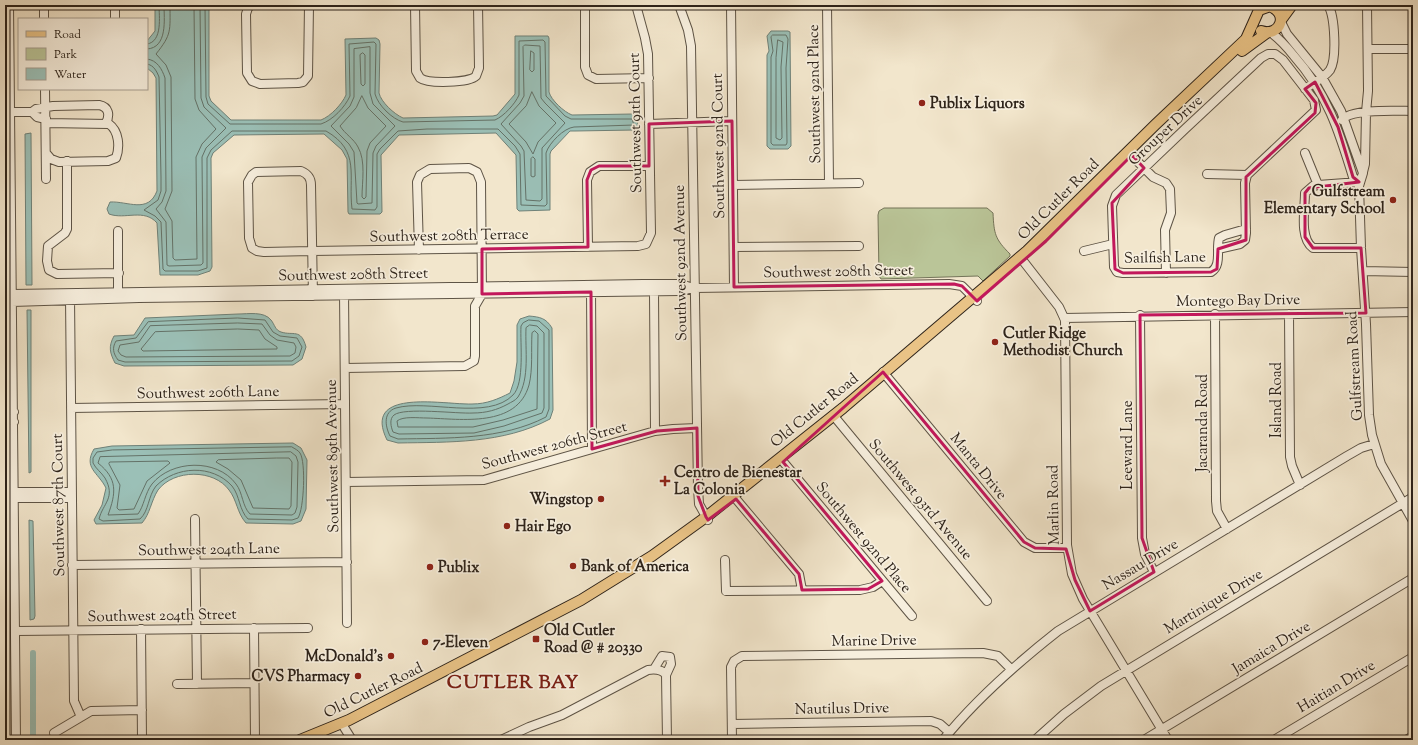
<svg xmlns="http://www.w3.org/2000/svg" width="1418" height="745" font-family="'Sorts Mill Goudy',serif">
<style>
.green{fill:#bac598;stroke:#747459}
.water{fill:#9bc0b7;stroke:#6f8178}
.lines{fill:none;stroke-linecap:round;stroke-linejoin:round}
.shore{stroke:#647268;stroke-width:1}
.canal{stroke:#9bc0b7;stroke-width:6}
.minor-casing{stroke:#5e5446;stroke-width:10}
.major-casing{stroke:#2d231a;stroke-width:12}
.minor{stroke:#f7efde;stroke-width:8}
.major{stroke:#e9c386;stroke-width:10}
.marked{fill:none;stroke:#c2185b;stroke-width:3;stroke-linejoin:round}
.poi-dot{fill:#8f2418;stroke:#f7efde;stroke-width:1.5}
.labels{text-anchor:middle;stroke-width:3.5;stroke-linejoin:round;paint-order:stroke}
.street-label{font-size:15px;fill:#2d231a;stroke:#f7efde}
.poi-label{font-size:15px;font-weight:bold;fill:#2d231a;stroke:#f7efde;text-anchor:start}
.district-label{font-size:19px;font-weight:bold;letter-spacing:1px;fill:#7a1f14;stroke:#f7efde}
</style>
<rect width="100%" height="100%" fill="#f2e6cc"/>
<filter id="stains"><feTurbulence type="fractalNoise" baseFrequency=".005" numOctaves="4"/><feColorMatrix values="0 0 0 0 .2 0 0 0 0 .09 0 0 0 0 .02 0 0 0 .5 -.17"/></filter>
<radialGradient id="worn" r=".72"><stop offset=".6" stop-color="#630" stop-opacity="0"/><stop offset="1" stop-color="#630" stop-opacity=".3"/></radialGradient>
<path class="green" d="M884,208h103l6,5c1,21 2,26 17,41v2l-27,25 -5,-5 -97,3 -2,-3 -1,-61 1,-4z"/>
<path class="water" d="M155,5h54v91l2,5 20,19h90c10,-4 21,-16 25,-25l-1,-56 31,-1 3,2 1,4 -1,49c2,9 15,21 24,25l90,-2 4,-1 18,-21v-58h33l1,2v54c2,8 15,20 23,23l61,-1 4,2 1,12 -3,2 -60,1h-5l-19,20 -1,3v56l-31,1 -2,-2 -1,-54 -20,-22 -97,2 -18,20 1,57 -2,2h-31l-1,-2 -1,-53 -5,-9 -18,-16 -90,1 -21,18 -2,5 1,109 -2,4 -12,4h-38l-3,-52c-13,-15 -32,-3 -48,-9l-2,-5 3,-7c18,-1 38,12 47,-11l-1,-113 -3,-5 -6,-5v-27l8,-10z
M771,31h17l2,1 1,114 -3,3h-18l-3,-3v-91l2,-4 -2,-15z
M31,133l1,152h-6l-1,-151z
M27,310h4v162l-2,1z
M238,314c10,0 26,-3 33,6 4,5 4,10 10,12 12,4 20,-4 25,15l-4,12 -9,6 -169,1 -9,-3c-5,-10 -7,-16 -1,-27l20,-1 11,-17z
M529,316c11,1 17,2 23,12l1,82 -3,9c-47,25 -101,23 -152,24l-11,-3c-26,-53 58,-35 85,-36 15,0 26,-5 38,-11l4,-12 3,-19v-37l3,-6z
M293,443l8,5 6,12 -1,49 -5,12 -8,3 -47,-1c-9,-10 -9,-23 -17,-33 -15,-21 -55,-21 -71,0 -7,11 -8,24 -16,33l-46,1 -2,-4 8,-15 4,-17c-8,-16 -23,-20 -12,-39l18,-3z
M29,520l4,1 2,95 -1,3 -4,1z"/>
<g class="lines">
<path class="shore" d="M170,5c0,26 2,29 -14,49l10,11 5,12 1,114 -7,18 7,12 1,37 2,2 22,-1 -1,-102 6,-13 14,-15 -17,-19 -4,-11 -1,-94
M773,35h13l2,4 -2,29 1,75 -1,2h-13l-2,-2v-86l2,-6 -2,-14z
M778,40l5,2 -2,25 1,71 -2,2 -4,-2v-80z
M147,44c16,-2 12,-28 12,-39
M525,45l15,1 1,52 4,5 20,20 -23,25v51l-2,2 -14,-1 -2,-49 -3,-5 -20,-22 19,-21 4,-7 -1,-49z
M370,47v46l3,11 22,22 -19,20 -3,7 -1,50 -14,1 -1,-1 -3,-51 -5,-8 -18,-18 19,-20 4,-9v-48z
M147,49c21,-1 17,-30 17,-44
M531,51l3,2v17l-2,2 -2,-2z
M363,53l2,2v29l-2,2 -2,-2 -1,-29z
M147,59c10,1 15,10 18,19l1,113 -4,11 -6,7 10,13 1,43 2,1 32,-1 2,-2 -1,-106 4,-9 20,-20 -22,-21 -3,-9 -1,-93
M147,64c7,1 10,8 12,13l2,100v14l-3,9 -14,10 11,6 6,6 2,47 2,2h33l9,-3v-110l4,-8 21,-19h94c35,20 22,45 26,78l23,1 2,-3v-53l3,-5 18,-18 29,-2h71l17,17 5,8 1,51 24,1 2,-2 -1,-51c3,-10 18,-25 28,-26l60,-2 -2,-6h-61l-6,-3 -19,-20 -1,-54 -2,-2 -24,1v54c-4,9 -15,21 -24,25l-92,2c-11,-3 -25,-17 -28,-28l1,-50 -2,-2 -25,2 1,52c-5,11 -17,24 -29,28h-91l-22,-20 -2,-7 -1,-92
M532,92l7,14 17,17 -18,19 -5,12 -7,-12 -17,-18 17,-18z
M362,96l6,12 18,18 -16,17 -3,8 -1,46 -2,2 -2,-2c0,-15 4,-36 -4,-50 -4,-8 -13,-13 -18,-21l16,-18z
M533,157l2,2v17l-2,1 -2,-1v-17z
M238,318l27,2 8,12 7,4 17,2 5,9 -3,9 -7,5 -167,1 -7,-2c-5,-7 -6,-12 -2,-19l20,-3 12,-16z
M529,320l10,1 10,9v79l-3,8c-44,23 -99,21 -148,22l-8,-3c-5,-10 -7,-24 6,-28 31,-9 92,13 117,-13 12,-12 7,-52 8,-69l2,-3z
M238,323l24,1 8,11 7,5 17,3 2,4 -1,6 -5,3 -164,1 -5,-2 -3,-4 2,-6 19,-3 11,-16z
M530,325l7,1 7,7v75l-2,5 -38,13 -30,7 -75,1 -6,-2c-2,-5 -4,-13 1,-17 10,-8 64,-1 79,-2 13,0 24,-3 35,-9 3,-2 7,-3 10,-7 12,-19 7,-47 8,-69z
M238,329l21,1 6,9 12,8v2l-134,2 -2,-2 14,-17z
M535,331l3,3 -1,75 -34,11 -30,7h-75l-1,-6c6,-5 21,-3 30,-3 34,1 90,10 102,-33 4,-16 2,-35 3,-52z
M292,447c3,2 6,3 8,6 6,9 4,56 -2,65l-6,2 -44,-1c-9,-9 -8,-23 -16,-33 -20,-22 -56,-20 -76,0 -8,10 -7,25 -16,33l-37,2 -4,-2c4,-16 17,-21 6,-41 -4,-6 -9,-9 -12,-15v-5l4,-6 15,-2z
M291,452l5,4 2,6 -1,45 -2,6 -3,2 -42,-1c-8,-8 -7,-21 -14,-30 -19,-26 -65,-24 -84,0 -7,9 -8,22 -14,30l-30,1c8,-22 10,-36 -10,-52l2,-6z
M277,458h12l3,4 -1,44 -2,3 -36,-1 -12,-28 -13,-11 -12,-7 2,-2z
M110,462l58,-1 2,2 -23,18 -13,28 -15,1 -2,-2 3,-23 -11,-21z"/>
<path class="canal" d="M33,653v87"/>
<defs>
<path id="minor" d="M9,5l7,735
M44,5v14
M115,5v14
M251,5l-3,3 -2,6 1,59 5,8 8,3 38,-1 5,-1 5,-6 1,-71
M415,5l1,66 4,7c8,6 49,5 56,-2l3,-8 -1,-63
M585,5v62l3,8 8,4 53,-1
M679,5l9,25 3,16 7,442 1,16 9,16
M731,5l3,282
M827,5l2,178
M1281,22l6,12 35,43 19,34 22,62 -4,13 2,62 5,76 3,91 3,20 9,29 32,57
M1270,32c10,7 17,15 24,24 33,37 45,75 59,121l6,5
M1368,49h45
M45,89l1,90
M1305,89c8,-6 19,-11 25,-19 7,-11 5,-54 -2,-65
M10,112h22l4,-3 17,-3 46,-1c10,2 11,10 7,18
M32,112l5,5 9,2
M1342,120c9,-12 56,-9 71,-9
M46,123l63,1c10,7 11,23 7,34l-8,3 -49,1 -8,-3 -5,-6
M649,124l83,-3
M1128,152l25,25 13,6 4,6 1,24 -6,17 1,43
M1305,153l13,32 -5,1 -8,7c0,16 -6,45 8,55h48
M67,161v68l-2,4 -17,13 -1,15 2,9 8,4 62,-1
M1363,172l2,-8 1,-52 2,-21 -1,-86
M1207,174l40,1
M733,185l126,-2
M1318,185l41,-3
M118,231v61
M588,247l-1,-67 3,-8 9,-6h50
M734,247l125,-1
M1218,249l22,-5 5,-4 1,-7 -1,-50 2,-8 69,-65 -2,-10 -31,-40 -8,-6h-7l-7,4 -76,71 -69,66 -4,11 2,61 3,5 6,1 88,-1c11,-6 5,-23 8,-34l6,-3 21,-6
M1084,251l29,-7
M1020,257l39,50 6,13 2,225 5,29 11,25 85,141
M1363,271l50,1
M591,288l1,161
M344,292l3,331
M654,292l1,139
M12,294l631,-10h38l12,4
M313,296l-2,-111c0,-7 -3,-11 -10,-14l-45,1 -4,3 -4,7 1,56 3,10 5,3 7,1 48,-1 326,-5 8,-2 5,-11 -3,-179 -3,-16 -9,-33
M70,297l4,404 7,16
M12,302l127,-4 540,-7 15,-3 255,-4 13,2 15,15
M1215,314l1,187 1,10 10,18
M1289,314l1,143 2,9 8,19
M1140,315l2,223 3,16 9,18
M1064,318l349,-6
M345,368l120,-2 9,-5 1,-5v-50l7,-12 -1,-112 -4,-10 -8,-4 -39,1 -10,6 -3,7 2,68
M883,372l141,170 11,6h32
M71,408l274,-4
M5,409l9,3
M833,415l154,186
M5,419l9,3
M780,458l132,158
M346,482l138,-2 171,-49 18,-2 24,-1
M15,492h57
M15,498h57
M736,499l63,75 3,16
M195,519l2,165
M725,560l1,31 134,-1 13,-3 9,-6
M72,565l275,-3
M254,628l1,112
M141,629l1,111
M16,631l292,-3
M654,669l8,-13 8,1 1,7 -5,11
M177,684l77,-1
M342,724l10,16
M732,724l199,-3 9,3 9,8
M54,733l37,-22 51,-1
M322,738v2
M501,740l28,-13 33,-12 86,-45c7,-1 14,-1 18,5l1,65
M732,740l-1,-73 3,-6 8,-5 241,-3 15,3 13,13
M943,740c34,-42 73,-76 115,-109l289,-175 14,-8 13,-4
M1035,740l29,-26 37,-28 312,-189
M1144,740l269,-162
M1274,740l139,-83
M1406,740l7,-4"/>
<path id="major" d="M1281,20l11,-15
M1261,31c20,7 29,-20 7,-25
M1242,51l26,-19
M300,740l49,-20 232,-120 71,-44 54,-39 137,-109 184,-157 129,-127 90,-85 13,-29 14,-5"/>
</defs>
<use href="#minor" class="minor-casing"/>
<use href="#major" class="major-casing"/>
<use href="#minor" class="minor"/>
<use href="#major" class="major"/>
</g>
<path class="marked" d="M1315,82l23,45 15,50 6,5 -50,6 -4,5v44l8,11h48l5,65 -226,2 2,223 12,34 -64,39 -15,-31 -9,-31 -31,-1 -11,-6 -141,-170 -100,90 99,119 -14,8 -66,1 -3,-16 -63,-75 -28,21 -2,-3 -8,-21 -1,-68 -40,3 -65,18 -1,-157 -109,2v-45l106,-2 -1,-67 4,-10 8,-4h50v-42l83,-3 2,166 220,-3 8,2 15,15 69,-60 86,-86 12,13 -32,35 3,66 8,4 88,-1 6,-3 1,-20 28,-9v-63l69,-64 1,-10 -11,-14z"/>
<g class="poi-dot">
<circle cx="922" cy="103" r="4"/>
<circle cx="1393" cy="200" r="4"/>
<circle cx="995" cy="342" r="4"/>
<path d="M663 475h4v4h4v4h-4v4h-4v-4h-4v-4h4z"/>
<circle cx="601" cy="499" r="4"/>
<circle cx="507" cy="526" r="4"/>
<circle cx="573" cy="566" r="4"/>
<circle cx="430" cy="567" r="4"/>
<rect x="532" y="635" width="8" height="8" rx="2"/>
<circle cx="425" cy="642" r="4"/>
<circle cx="391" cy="656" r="4"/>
<circle cx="358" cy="676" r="4"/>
</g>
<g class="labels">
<g class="street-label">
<text transform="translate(814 94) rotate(-91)" y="5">Southwest 92nd Place</text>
<text transform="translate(635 123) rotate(-91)" y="5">Southwest 91th Court</text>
<text transform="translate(1165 130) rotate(-43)" y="5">Grouper Drive</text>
<text transform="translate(718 146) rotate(-91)" y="5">Southwest 92nd Court</text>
<text transform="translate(1058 199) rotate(-45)" y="5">Old Cutler Road</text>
<text transform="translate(449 235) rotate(-1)" y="5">Southwest 208th Terrace</text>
<text transform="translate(1165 257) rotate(-1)" y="5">Sailfish Lane</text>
<text transform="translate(680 263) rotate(-91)" y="5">Southwest 92nd Avenue</text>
<text transform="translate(838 271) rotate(-1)" y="5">Southwest 208th Street</text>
<text transform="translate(353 274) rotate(-1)" y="5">Southwest 208th Street</text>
<text transform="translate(1238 300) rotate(-1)" y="5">Montego Bay Drive</text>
<text transform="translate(1354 366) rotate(-93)" y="5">Gulfstream Road</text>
<text transform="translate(208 392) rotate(-1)" y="5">Southwest 206th Lane</text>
<text transform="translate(1276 400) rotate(-90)" y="5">Island Road</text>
<text transform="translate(814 410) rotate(-39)" y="5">Old Cutler Road</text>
<text transform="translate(1202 423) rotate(-90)" y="5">Jacaranda Road</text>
<text transform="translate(554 445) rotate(-15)" y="5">Southwest 206th Street</text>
<text transform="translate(1127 445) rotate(-90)" y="5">Leeward Lane</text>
<text transform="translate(332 456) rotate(-91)" y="5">Southwest 89th Avenue</text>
<text transform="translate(979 466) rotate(51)" y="5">Manta Drive</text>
<text transform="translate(921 499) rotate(50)" y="5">Southwest 93rd Avenue</text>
<text transform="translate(58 505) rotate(-91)" y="5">Southwest 87th Court</text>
<text transform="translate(1053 505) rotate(-91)" y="5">Marlin Road</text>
<text transform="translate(864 537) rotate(50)" y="5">Southwest 92nd Place</text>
<text transform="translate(209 549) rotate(-1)" y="5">Southwest 204th Lane</text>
<text transform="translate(1140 564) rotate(-31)" y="5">Nassau Drive</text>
<text transform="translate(1213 601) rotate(-31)" y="5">Martinique Drive</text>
<text transform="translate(162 615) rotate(-1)" y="5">Southwest 204th Street</text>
<text transform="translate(874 640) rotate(-1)" y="5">Marine Drive</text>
<text transform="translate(1271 647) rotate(-31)" y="5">Jamaica Drive</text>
<text transform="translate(1336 686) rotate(-31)" y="5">Haitian Drive</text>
<text transform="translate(373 690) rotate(-26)" y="5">Old Cutler Road</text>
<text transform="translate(842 708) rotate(-1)" y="5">Nautilus Drive</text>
</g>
<g class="poi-label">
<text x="930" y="108">Publix Liquors</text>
<text x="1385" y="196" text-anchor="end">Gulfstream<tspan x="1385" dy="17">Elementary School</tspan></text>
<text x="1003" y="338">Cutler Ridge<tspan x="1003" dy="17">Methodist Church</tspan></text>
<text x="674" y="477">Centro de Bienestar<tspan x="674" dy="17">La Colonia</tspan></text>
<text x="593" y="504" text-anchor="end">Wingstop</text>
<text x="515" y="531">Hair Ego</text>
<text x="581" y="571">Bank of America</text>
<text x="438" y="572">Publix</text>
<text x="544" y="635">Old Cutler<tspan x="544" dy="17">Road @ # 20330</tspan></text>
<text x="433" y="647">7-Eleven</text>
<text x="383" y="661" text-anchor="end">McDonald's</text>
<text x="350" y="681" text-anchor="end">CVS Pharmacy</text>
</g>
<g class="district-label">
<text x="513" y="688">CUTLER BAY</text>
</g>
</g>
<rect width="1418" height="745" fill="none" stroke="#f2e6cc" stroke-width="20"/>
<rect x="6" y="6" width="1406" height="733" fill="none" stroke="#2d231a" stroke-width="2"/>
<rect x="10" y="10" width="1398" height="725" fill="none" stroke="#2d231a"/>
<rect x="18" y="18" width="130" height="72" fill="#f7efde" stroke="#a69d90"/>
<rect x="26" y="31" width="20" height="6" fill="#e9c386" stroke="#a69d90"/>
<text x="54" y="38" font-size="12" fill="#2d231a">Road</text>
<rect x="26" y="48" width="20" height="12" fill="#bac598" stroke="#a69d90"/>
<text x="54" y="58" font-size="12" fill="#2d231a">Park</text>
<rect x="26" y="68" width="20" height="12" fill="#9bc0b7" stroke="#a69d90"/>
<text x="54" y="78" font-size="12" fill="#2d231a">Water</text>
<rect width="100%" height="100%" filter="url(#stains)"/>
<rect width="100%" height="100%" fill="url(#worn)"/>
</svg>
